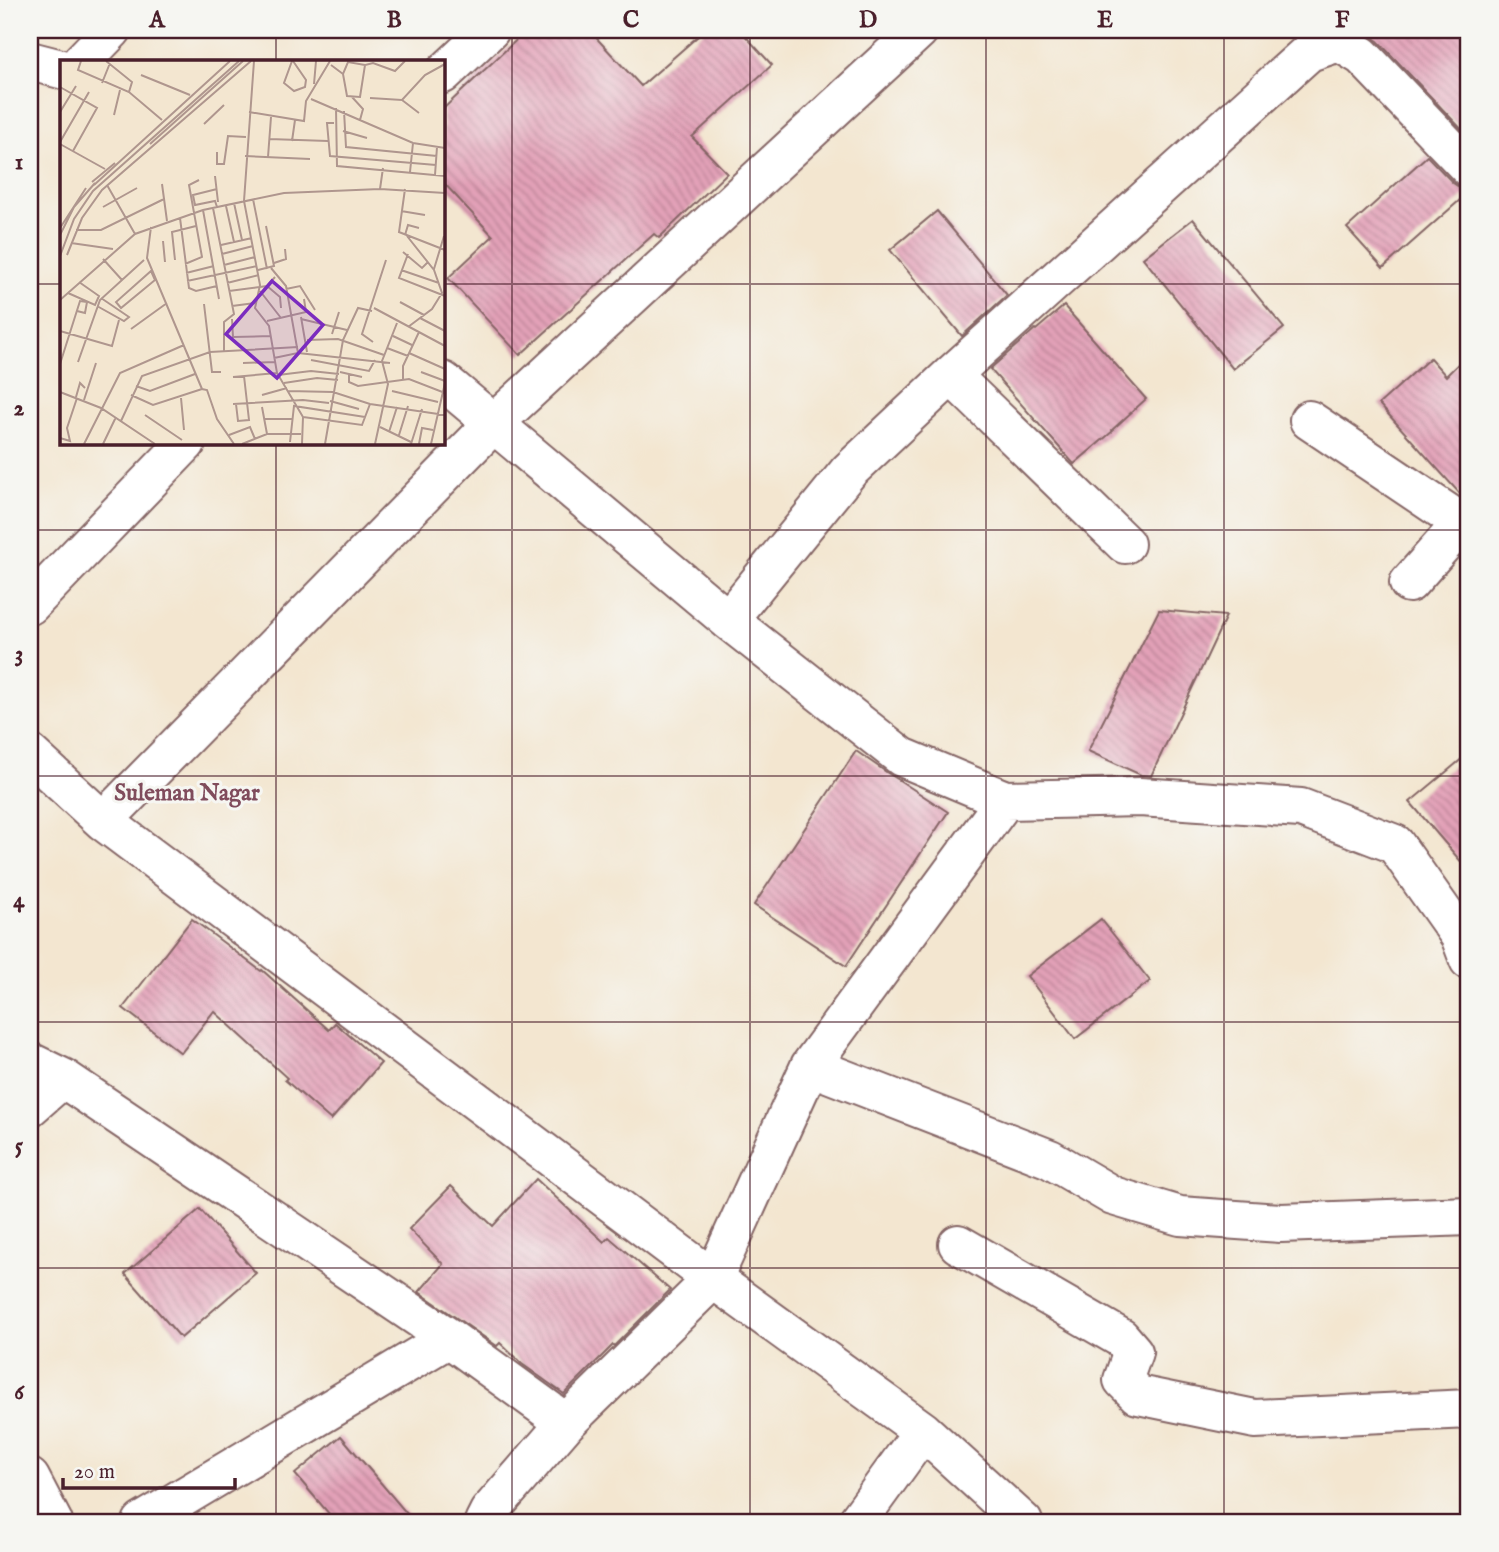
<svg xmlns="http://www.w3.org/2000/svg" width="1499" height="1552" font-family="'IM FELL English',serif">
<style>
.building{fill:url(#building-back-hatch)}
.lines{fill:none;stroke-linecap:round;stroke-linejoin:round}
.street-casing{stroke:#856565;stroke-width:42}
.street{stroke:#fff;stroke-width:38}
.grid{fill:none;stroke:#4a1f2b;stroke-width:2;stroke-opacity:0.55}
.labels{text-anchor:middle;stroke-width:6;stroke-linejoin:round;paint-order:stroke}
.neighbourhood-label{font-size:23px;font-weight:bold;fill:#804c5c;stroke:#f6f6f2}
.inset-road{fill:none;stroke:#af968e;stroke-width:2}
.view{fill:#7b2cbf;fill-opacity:0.15;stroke:#7b2cbf;stroke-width:3.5}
.inset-edge{fill:none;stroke:#4a1f2b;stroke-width:3.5}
.neatline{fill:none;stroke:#4a1f2b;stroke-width:2.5}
.grid-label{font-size:23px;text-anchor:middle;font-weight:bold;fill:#4a1f2b}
</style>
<defs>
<pattern id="building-back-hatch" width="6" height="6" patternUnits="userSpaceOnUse" patternTransform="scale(1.75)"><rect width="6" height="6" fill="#e3a1b8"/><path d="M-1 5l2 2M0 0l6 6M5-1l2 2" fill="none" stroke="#ba8396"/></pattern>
</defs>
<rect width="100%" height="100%" fill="#f6f6f2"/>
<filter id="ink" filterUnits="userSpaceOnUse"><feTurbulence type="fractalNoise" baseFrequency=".0143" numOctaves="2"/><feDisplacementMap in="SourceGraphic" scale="14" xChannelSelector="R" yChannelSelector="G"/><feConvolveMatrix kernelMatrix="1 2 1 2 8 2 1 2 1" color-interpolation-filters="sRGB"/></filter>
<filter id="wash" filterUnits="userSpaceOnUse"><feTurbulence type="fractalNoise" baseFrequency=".00686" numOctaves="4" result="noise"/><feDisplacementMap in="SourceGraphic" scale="28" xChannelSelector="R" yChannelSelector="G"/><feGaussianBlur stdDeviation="1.57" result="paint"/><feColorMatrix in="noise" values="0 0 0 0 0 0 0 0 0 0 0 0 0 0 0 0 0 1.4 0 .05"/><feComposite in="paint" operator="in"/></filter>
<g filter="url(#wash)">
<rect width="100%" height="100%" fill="#f3e6d0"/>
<g id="blocks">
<path class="building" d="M527,30h62l52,56 64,-56h35l32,35 -80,72 35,36 -68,65 -5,-4 -134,121 -72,-77 45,-42 -50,-54v-73z
M1361,30h108v107l-91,-96z
M1427,156l26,27 9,6h7v3l-86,76 -36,-40z
M937,211l70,84 -45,41 -72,-86z
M1193,219l91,109 -51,41 -90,-111z
M1064,306l82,93 -34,31 1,1 -39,33 -84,-95 45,-40 1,1z
M1469,353v141l-8,1 -82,-91 51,-46 16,18z
M1159,610l67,6 -75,160 -10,-1 -53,-24z
M856,751l33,23 10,6 49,32 -102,154 -92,-61z
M1469,753v118l-59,-69z
M192,919l69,52 1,-1 67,60 6,-7 46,40 -50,57 -46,-40 2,-2 -73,-67 -33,42 -58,-45z
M1101,919l49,62 -75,58 -48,-63z
M536,1179l68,63 5,-5 61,53 -56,56 -1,-1 -49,49 -42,-30 -22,-21 -3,3 -78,-54 24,-28 -34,-35 42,-43 42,40z
M200,1209l56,64 -75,65 -56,-64z
M341,1436l73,86h-78l-41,-48z"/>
</g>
</g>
<g filter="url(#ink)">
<use href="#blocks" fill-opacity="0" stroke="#856565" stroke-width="2"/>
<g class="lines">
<defs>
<path id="street" d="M30,61l31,8
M82,61l30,-31
M443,74l47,-44
M951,375l174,169
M443,381l285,239 174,137 103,43 135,-3 161,11 94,36 65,92 9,24
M1309,420l153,103
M1409,583l60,-68
M30,605l156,-162
M728,620l121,-149 102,-96 358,-323 30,-10 23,14 107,112
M30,754l73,67 610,458 210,152 100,91
M103,821l390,-397 426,-394
M30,1062l33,16 386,260 117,85
M810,1066l240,93 63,37 67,20 101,7 188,-7
M30,1107l33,-29
M958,1244l163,94 12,14 -10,28 15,15 117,24 214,-10
M30,1478l23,44
M142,1522l307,-184
M484,1522l5,-10 77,-89 147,-144 97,-213 195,-266
M857,1522l66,-91"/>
</defs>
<use href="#street" class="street-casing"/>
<use href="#street" class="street"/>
</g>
</g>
<path class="grid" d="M276,30v31M512,30v1492M750,30v1492M986,30v1492M1224,30v1492M30,284h31M443,284h1026M276,443v1079M30,530h1439M30,776h1439M30,1022h1439M30,1268h1439"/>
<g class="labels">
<g class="neighbourhood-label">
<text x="187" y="800">Suleman Nagar</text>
</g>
</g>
<g transform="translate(60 60)">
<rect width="385" height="385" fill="#f3e6d0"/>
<path class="inset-road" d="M21,1l-3,9 51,22 33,28M46,1l26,21 -3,10M194,1l-10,140 16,84 -5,23 14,18 8,47 26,44 -1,27M232,1l-8,22 10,8 11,-4 1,-7 -13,-19M271,5l12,9 5,-12 17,3M283,14l4,22 13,1 5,-32 8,-2 22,8 10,-10M81,15l49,20M42,23l8,-20M254,24l2,-23M0,27l37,21 -24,43M292,37l11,12 -3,11M310,38l32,2 23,-25 20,-11M251,39l102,44 32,5M342,40l17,13M276,48l1,58 108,10M284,51l2,36 91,9M0,52l16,-26M189,52l55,9 2,-20 24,-40M54,55l6,-25M274,63h-7l3,33 106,9M144,64l20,-19M283,71l24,7M209,79l59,2M232,81l3,-21M0,82l29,-50M0,84l45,25M90,84l93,-83M157,92v12h7l4,-28 18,1M185,96l65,3M208,97l3,-40M350,112l3,-29M375,115l2,-28M155,116l3,26M32,122l23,-19M102,124l5,37M34,125l136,-124M47,125l28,49M157,129l-24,6 2,10 20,-4 2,6M320,129l3,-21M345,129l-6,43 46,18M193,139l14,70M174,143l8,37M166,146l8,36M43,147l34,-19M153,148l21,106 -10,8v29M143,150l16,89M341,151l24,4M120,158l9,70 7,3 21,-5M91,167l-4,31 55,131 5,1 10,29 17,25M0,168l26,-40M16,170h25l63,-31M0,175l14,-28 21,-24M345,175l3,-10 11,3M347,176l27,34 8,23 -10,16 -24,18M103,181l2,21M11,183l42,6M161,185l31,-7M343,192l19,16 6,-6M162,194l31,-8M348,194l-9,24 46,18M7,195l15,-37 20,-28 149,-129M0,196l14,-37 19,-28 146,-130M43,199l19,21M115,200l-3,-28 24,-6M214,203l12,-4 -1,-10M125,204l17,-7 -13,-72 10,-5M164,205l31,-8M211,208l15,18 12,67 -24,5M374,209l10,-33M198,210l16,-4 -8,-40M341,210l38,13M91,211l4,9 -34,28 -5,-6zM126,213l28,-7M127,221l70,-15M167,223l32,-8M207,226l13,11 1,11M226,229l14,-3 15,24M169,231l38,-5 8,-9M200,231l21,27M8,233l27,12 4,-9 -20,-14M0,240l75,-66 68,-24 81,-17 96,-4 65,4M340,242l24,13M144,244l8,68h9M37,246l27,15 5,-4 -28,-19M172,246l23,-3M314,248l71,38M241,257l6,35M360,258l25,13M172,259l1,18 38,-1M241,259l46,11M207,261l39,-9 -2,-13M71,269l36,-26M0,271l52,15 7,-26M272,274l7,-22M333,276l19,9M247,280l31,-1 46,16M313,282l-11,-8 24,-74M327,288l21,8M238,293l92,10M349,293l36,16M251,300l58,11 6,-11M18,302l22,-62 44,-40M183,303l32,-1M0,304l20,-63 7,1 -2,11 -8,-2M280,312l22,5M361,312l24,9M289,314v8l9,4 51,-7 36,14M218,315l33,-4 28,3M173,317l44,-4M343,319v-13l16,-34M224,323l33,-5 21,2M76,326l14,5 45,-17M228,331l45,1 37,12 75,11M332,331l46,11M0,332l41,16 54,36M71,335l22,10 49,-16M202,335l25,-7M16,337l4,-14 5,5M121,338l3,32M24,340l12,-37M270,341l29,8M173,344l70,-4 26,3M176,344l2,17 11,-1 -5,-44M202,347l5,27M85,355l37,25M243,357l59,8 8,-21M204,359h29M61,361l21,-45 68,-24 88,-5M320,367l31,15M329,372l8,-25M169,375l21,-8 5,12M339,375l9,-29M0,378l10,3 -3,-13 10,-30M230,382l4,-36 71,11M24,384l36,-71 64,-28M43,384l13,-27M182,384l25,-10h34M265,384l18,-104 15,-32 14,3M315,384l13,-60 -6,-23 15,-38M351,384l11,-35M359,384l3,-16 11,2M371,384l14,-61"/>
<path class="view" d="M212,221l51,44 -46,53 -51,-44z"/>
<rect width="385" height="385" class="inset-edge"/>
</g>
<rect width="1499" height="1552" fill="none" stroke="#f6f6f2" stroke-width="77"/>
<path d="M63 1478v10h172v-10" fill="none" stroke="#4a1f2b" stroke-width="3.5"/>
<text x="74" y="1478" font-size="21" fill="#4a1f2b" stroke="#f6f6f2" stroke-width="5" paint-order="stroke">20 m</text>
<rect x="38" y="38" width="1422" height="1476" class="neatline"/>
<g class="grid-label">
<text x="157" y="27">A</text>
<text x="394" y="27">B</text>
<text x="631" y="27">C</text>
<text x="868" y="27">D</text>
<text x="1105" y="27">E</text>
<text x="1342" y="27">F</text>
<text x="19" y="169">1</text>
<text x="19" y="415">2</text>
<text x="19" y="661">3</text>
<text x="19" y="907">4</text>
<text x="19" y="1153">5</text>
<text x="19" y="1399">6</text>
</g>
</svg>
